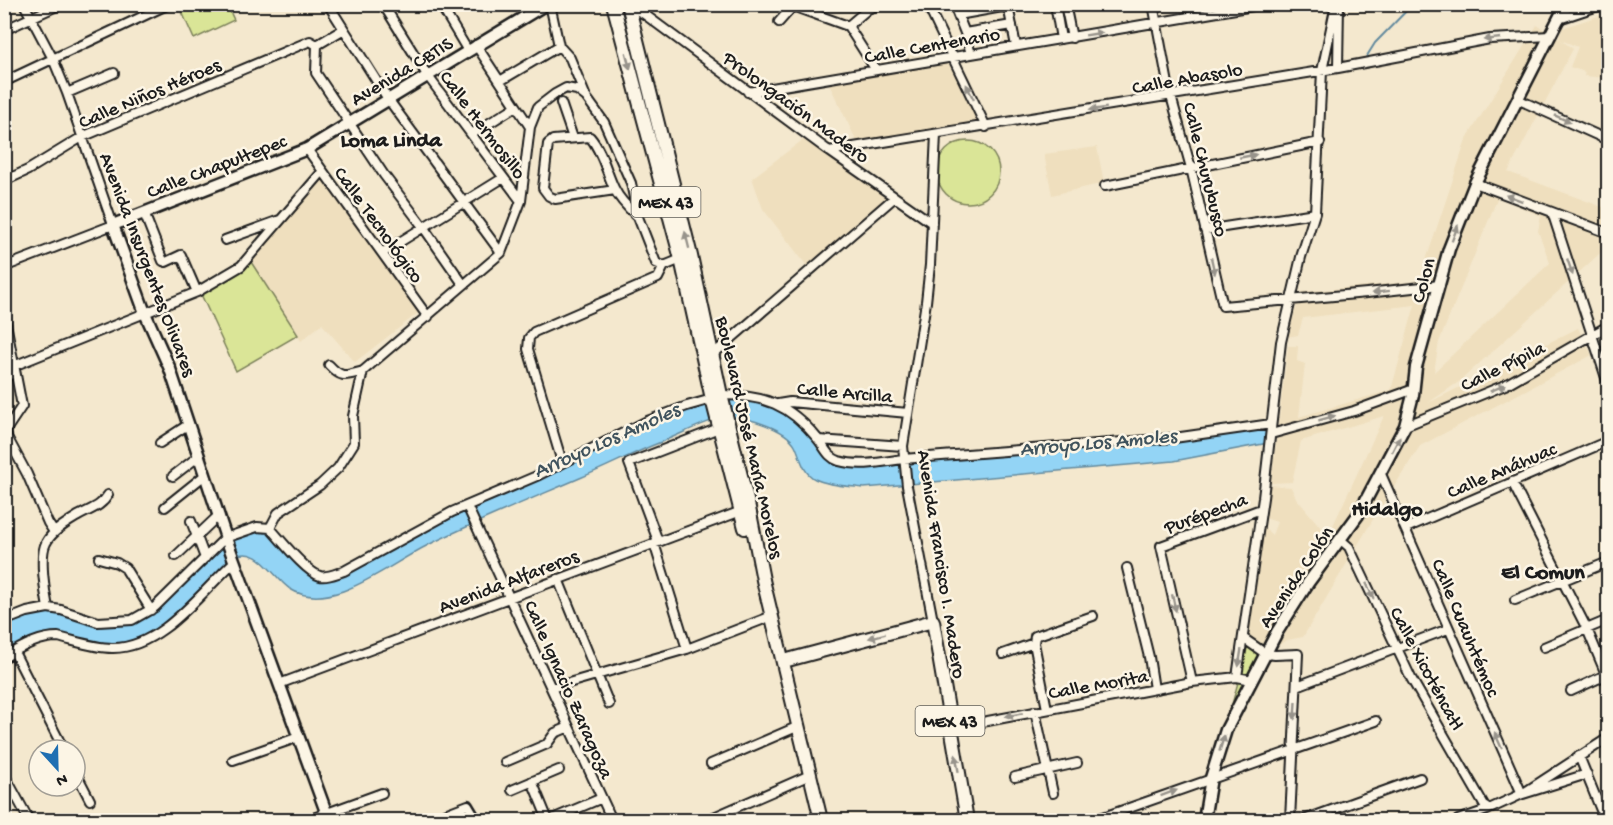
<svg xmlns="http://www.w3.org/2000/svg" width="1613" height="825" font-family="'Gochi Hand',sans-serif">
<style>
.built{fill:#efdfbe;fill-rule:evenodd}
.green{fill:#dae597;stroke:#7b805a;stroke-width:1.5}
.water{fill:#93d4f5;stroke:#638a9e;stroke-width:1.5}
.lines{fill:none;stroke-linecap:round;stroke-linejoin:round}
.stream{stroke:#638a9e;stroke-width:2}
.street-casing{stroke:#1c1c1c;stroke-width:12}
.secondary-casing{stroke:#1c1c1c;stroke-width:15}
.primary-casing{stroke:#1c1c1c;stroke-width:16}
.street{stroke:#fcf5e5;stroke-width:8}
.secondary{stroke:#fcf5e5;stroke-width:10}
.primary{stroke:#fcf5e5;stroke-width:12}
.oneway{fill:#97938b}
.labels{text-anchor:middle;stroke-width:5;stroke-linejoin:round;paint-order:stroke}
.shield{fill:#fcf5e5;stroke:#5f5d58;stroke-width:1.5}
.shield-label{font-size:18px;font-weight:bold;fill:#1c1c1c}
.street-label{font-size:20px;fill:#1c1c1c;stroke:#fcf5e5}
.water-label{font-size:21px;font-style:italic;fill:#40535d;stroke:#fcf5e5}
.quarter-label{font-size:22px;font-weight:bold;fill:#1c1c1c;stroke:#fcf5e5}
</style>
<rect width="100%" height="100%" fill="#f4e8ce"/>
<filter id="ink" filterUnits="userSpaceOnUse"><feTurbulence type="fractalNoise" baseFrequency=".0167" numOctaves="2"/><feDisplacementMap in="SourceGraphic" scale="12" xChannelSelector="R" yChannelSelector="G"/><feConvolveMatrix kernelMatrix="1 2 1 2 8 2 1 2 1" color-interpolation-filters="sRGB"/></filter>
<g filter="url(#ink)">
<path class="built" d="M1608,13v65l-24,-2 1,-4 -15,-5 8,-20 -17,-7 12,9 -65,123 100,37v37l-148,135 -32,22 150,-75 14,27 -172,91 -48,75 -69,116 -16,3 -21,13 -22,-15 19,-111 9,8 5,-13 -12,-4 5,-33 21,2 5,11 37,44 3,-3 -6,-7 54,-116 -83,25 -9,41 -21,1 17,-137h10l-1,15 8,3 -6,53 92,-27 24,-85 -112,13 -5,17 -11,2 14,-45 118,-11 47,-141 71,-115 22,14 3,-11zM1498,197l43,19 -3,15 12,32 -116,109 5,-30z
M947,61l35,65 -124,18 -30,-62z
M804,139l84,57 -81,70 -44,-57 -11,-31z
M1097,147l7,36 -52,12 -8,-41z
M322,175l100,135 -67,52 -33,-38 -21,17 -50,-79z"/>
<path class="green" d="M179,5h48l7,15 -40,19z
M937 172a31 31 0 1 1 62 0a31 31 0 1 1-62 0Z
M251,262l47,73 -62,36 -36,-79z
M1248,645l15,8 -33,59z"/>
<path class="water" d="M740,396l31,6 35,25 19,27 39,13 28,-1 77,-10 301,-31 -2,18 -94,18 -310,27c-15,-2 -35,-2 -49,-9 -13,-7 -14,-22 -20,-34 -9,-16 -47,-28 -65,-28 -14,-1 -49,17 -64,23 -29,11 -57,26 -86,38 -49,21 -98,41 -146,64 -31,15 -59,37 -91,49 -17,6 -37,8 -53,-2 -17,-11 -32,-47 -58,-31 -27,26 -65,75 -101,85 -28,7 -53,-10 -81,-10 -17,1 -32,13 -45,21v-32l4,-2 39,-9 10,1 38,12 38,-2 71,-62 35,-25 17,-6 13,2 49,48 150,-69 201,-97z"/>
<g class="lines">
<path class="stream" d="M1365,59l10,-16 38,-39"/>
<defs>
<path id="street" d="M328,4l60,95 113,154
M383,4l44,71 94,126
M440,4l28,47
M550,4l9,42 11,12 16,39 18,25 27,61 7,34 18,46 8,3 17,-7
M676,4l1,1
M787,4l61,22 28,44
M927,4l59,123
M1055,4l6,35
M1065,4l7,34
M1153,4l16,85 22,79 32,138 144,-13 73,-8
M629,6l15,8 185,137 103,72
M955,8l10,25 6,21
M958,15l50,-9 8,40
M1559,19l45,-15
M779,22l15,-17
M848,26l20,-17 13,-5
M4,30l57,-26
M965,33l47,-8
M317,45l-1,28 68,102 40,53 39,56
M317,45l27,-16
M476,45l54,82
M1338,68l1,-64
M10,79l159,-75
M500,81l59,-35
M748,92l517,-88
M67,93l47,-20
M1517,99l91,41
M561,103l12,35
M472,134l43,-27
M307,149l121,168
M829,151l509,-83 152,-29 60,-3
M4,181l24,-11 54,-33 228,-96 7,4
M1475,183l133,50
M1105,186l215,-44
M615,190l-60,9 -6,-3 -6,-8 5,-44 5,-4 37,-3c12,14 16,34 24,51 5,11 15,21 24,29
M1552,212l56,172
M144,213l19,48 3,1 15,-7 16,37
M1205,230l110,-17
M225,240l55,-20
M382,253l121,-75
M4,267l109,-42 -46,-132 -14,-34 -29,-55
M4,313l18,93 -16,24v5l21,39 21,49 6,9
M710,357l185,-160
M16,365l181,-73 44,-26 81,-94
M329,365c13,14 16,11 34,6
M4,377l11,-4
M721,395c43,0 68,9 96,43 8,9 10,19 22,23 21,6 43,1 64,-2l271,-21 97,-14
M778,404l12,-2 118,11
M1405,426l100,-41 103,-59
M1271,434l83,-23 60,-22
M819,440l84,6
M160,443l29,-19
M562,462l-34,-113 1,-11 5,-6 124,-54 6,-12
M1381,474l141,320
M173,476l26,-20
M1512,482l75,147 21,50
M467,506l145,314
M165,507l40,-32
M191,521l14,37
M270,528l8,-15 42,-28 18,-17 16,-25 -1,-27 10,-45 138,-118 20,-52 9,-74 8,-20 17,-13 11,-6 11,2 9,7
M1406,528l202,-87
M1341,540l8,7 62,131 76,132
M658,541l-29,-78 90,-35
M654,543l33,106
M176,556l43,-41
M99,558l18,5 8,5 26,42
M1127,568l22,89 5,32
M558,579l51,125
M1515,600l93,-38
M48,608c-3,-15 -9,-52 -2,-65 6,-12 22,-21 32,-27 12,-7 23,-9 30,-21
M4,621l23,-9 21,-4 13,2 37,12 34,-2 23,-13 70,-69 32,-11 13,1c11,12 36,44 50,48 7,2 17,-3 24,-5l108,-59 87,-37 108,-54 40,-15 25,-7
M933,621l-26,-135 -4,-40 23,-144 4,-37 6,-131
M1243,638l23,16 9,1 23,-1 -8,166
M1544,647l64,-27
M14,652l50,98
M1003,654l31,-11
M4,658c16,-11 34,-21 54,-21 17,4 36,11 54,11 49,1 89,-56 122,-86
M1237,677l26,-179 18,-156 20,-85 14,-44 7,-142 14,-67
M1192,682l-31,-136 100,-37
M279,684l465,-174
M1297,686l151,-57
M551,688l136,-39 85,-33
M1571,691l37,-17
M1047,709l-13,-66 1,-7 58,-20
M1035,711l18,82
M951,728l241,-46 45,-5 15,3
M1579,756l26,64
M233,760l66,-23
M505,762l42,-18 8,-11 14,-6
M711,764l88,-38
M75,771l15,29
M4,774l25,46
M1015,777l62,-14
M532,781l16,39
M512,790l47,-20
M1523,794l64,-20
M308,820l74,-27
M429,820l39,-15 9,15
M550,820l52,-22
M707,820l103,-45
M1095,820l281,-99
M1304,820l116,-42
M1458,820l29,-10 35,-16 86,-56"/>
<path id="secondary" d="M329,820l-102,-279 -57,-172 -25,-56 -32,-88 194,-76 239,-145
M1204,820l7,-42 15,-48 51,-98 31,-49 50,-68 47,-89 8,-31 3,-28 33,-118 26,-66 87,-171 7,-8"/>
<path id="primary" d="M613,4l68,255 31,140 33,129
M628,4l63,252 30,139 28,113 14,72 58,240
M784,661l149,-40 34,199"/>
</defs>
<use href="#street" class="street-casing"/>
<use href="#secondary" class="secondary-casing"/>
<use href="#primary" class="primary-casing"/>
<use href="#street" class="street"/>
<use href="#secondary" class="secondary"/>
<use href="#primary" class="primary"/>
</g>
<defs><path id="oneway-solid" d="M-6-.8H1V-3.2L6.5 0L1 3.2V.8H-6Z" transform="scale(1.5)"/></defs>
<g class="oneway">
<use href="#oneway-solid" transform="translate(1094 34) rotate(-9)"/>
<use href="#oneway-solid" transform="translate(1492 39) rotate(174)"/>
<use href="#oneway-solid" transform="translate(628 61) rotate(75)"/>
<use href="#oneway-solid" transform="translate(970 92) rotate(-116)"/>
<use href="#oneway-solid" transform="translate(1098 109) rotate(171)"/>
<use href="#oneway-solid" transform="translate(1563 119) rotate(24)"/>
<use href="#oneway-solid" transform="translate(1248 156) rotate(-11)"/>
<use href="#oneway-solid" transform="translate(1514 198) rotate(-160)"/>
<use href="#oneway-solid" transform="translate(1455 233) rotate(-69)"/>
<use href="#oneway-solid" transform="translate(687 240) rotate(-104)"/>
<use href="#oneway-solid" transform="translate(1213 266) rotate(77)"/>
<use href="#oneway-solid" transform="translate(1570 267) rotate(71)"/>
<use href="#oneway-solid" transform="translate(1381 292) rotate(173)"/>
<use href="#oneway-solid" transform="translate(1498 388) rotate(-23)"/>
<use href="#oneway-solid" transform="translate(1327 418) rotate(-16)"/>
<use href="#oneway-solid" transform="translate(1396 444) rotate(-63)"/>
<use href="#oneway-solid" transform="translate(1370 591) rotate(65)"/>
<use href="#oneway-solid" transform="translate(1174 603) rotate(77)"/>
<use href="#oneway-solid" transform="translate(877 636) rotate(165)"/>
<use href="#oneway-solid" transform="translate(1240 658) rotate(99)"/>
<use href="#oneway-solid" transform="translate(1295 711) rotate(93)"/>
<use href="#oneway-solid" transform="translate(1014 715) rotate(169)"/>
<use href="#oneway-solid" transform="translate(1498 740) rotate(-114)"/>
<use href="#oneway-solid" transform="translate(1222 743) rotate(-73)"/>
<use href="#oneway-solid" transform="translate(957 763) rotate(-100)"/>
<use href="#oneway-solid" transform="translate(1169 793) rotate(-20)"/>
</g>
</g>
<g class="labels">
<g class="shield">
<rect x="631.5" y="187" width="69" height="30" rx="4.5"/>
<rect x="915.5" y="706" width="69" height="30" rx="4.5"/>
</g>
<g class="shield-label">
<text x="666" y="208">MEX 43</text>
<text x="950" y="727">MEX 43</text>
</g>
<g class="street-label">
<text transform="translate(932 44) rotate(-10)" y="7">Calle Centenario</text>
<text transform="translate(401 70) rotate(-31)" y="7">Avenida CBTIS</text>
<text transform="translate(1187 77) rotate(-10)" y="7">Calle Abasolo</text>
<text transform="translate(149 92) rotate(-23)" y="7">Calle Niños Héroes</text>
<text transform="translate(797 106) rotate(36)" y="7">Prolongación Madero</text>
<text transform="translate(484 124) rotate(53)" y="7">Calle Hermosillo</text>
<text transform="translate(216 165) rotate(-21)" y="7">Calle Chapultepec</text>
<text transform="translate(1207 169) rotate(76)" y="7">Calle Churubusco</text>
<text transform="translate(380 224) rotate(54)" y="7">Calle Tecnológico</text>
<text transform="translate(149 264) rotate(69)" y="7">Avenida Insurgentes Olivares</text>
<text transform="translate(1422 280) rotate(-75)" y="7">Colon</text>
<text transform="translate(1502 365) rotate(-26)" y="7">Calle Pípila</text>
<text transform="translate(845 391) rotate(5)" y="7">Calle Arcilla</text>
<text transform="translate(751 437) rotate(77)" y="7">Boulevard José María Morelos</text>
<text transform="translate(1501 469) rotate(-23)" y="7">Calle Anáhuac</text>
<text transform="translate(1205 512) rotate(-20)" y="7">Purépecha</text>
<text transform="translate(943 564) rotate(81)" y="7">Avenida Francisco I. Madero</text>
<text transform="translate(1295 576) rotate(-56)" y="7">Avenida Colón</text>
<text transform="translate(508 580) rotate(-21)" y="7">Avenida Alfareros</text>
<text transform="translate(1467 627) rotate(67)" y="7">Calle Cuauhtémoc</text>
<text transform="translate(1428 668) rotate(62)" y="7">Calle Xicoténcatl</text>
<text transform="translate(1098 683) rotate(-10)" y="7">Calle Morita</text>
<text transform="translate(570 689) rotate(66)" y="7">Calle Ignacio Zaragoza</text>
</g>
<g class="water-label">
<text transform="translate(606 439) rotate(-24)" y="7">Arroyo Los Amoles</text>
<text transform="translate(1098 441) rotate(-5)" y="7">Arroyo Los Amoles</text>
</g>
<g class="quarter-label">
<text x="391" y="146">Loma Linda</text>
<text x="1387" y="515">Hidalgo</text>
<text x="1543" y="578">El Comun</text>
</g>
</g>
<rect width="1613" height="825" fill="none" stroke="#fcf5e5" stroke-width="24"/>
<rect x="12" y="12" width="1589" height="801" fill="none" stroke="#1c1c1c" stroke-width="2" filter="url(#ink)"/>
<g transform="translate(57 768) rotate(158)"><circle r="28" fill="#fcf5e5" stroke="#a29e95" stroke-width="1.5"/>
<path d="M0-4.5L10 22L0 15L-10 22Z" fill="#1f6fb2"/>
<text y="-9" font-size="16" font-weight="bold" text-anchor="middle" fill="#1c1c1c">N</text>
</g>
</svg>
